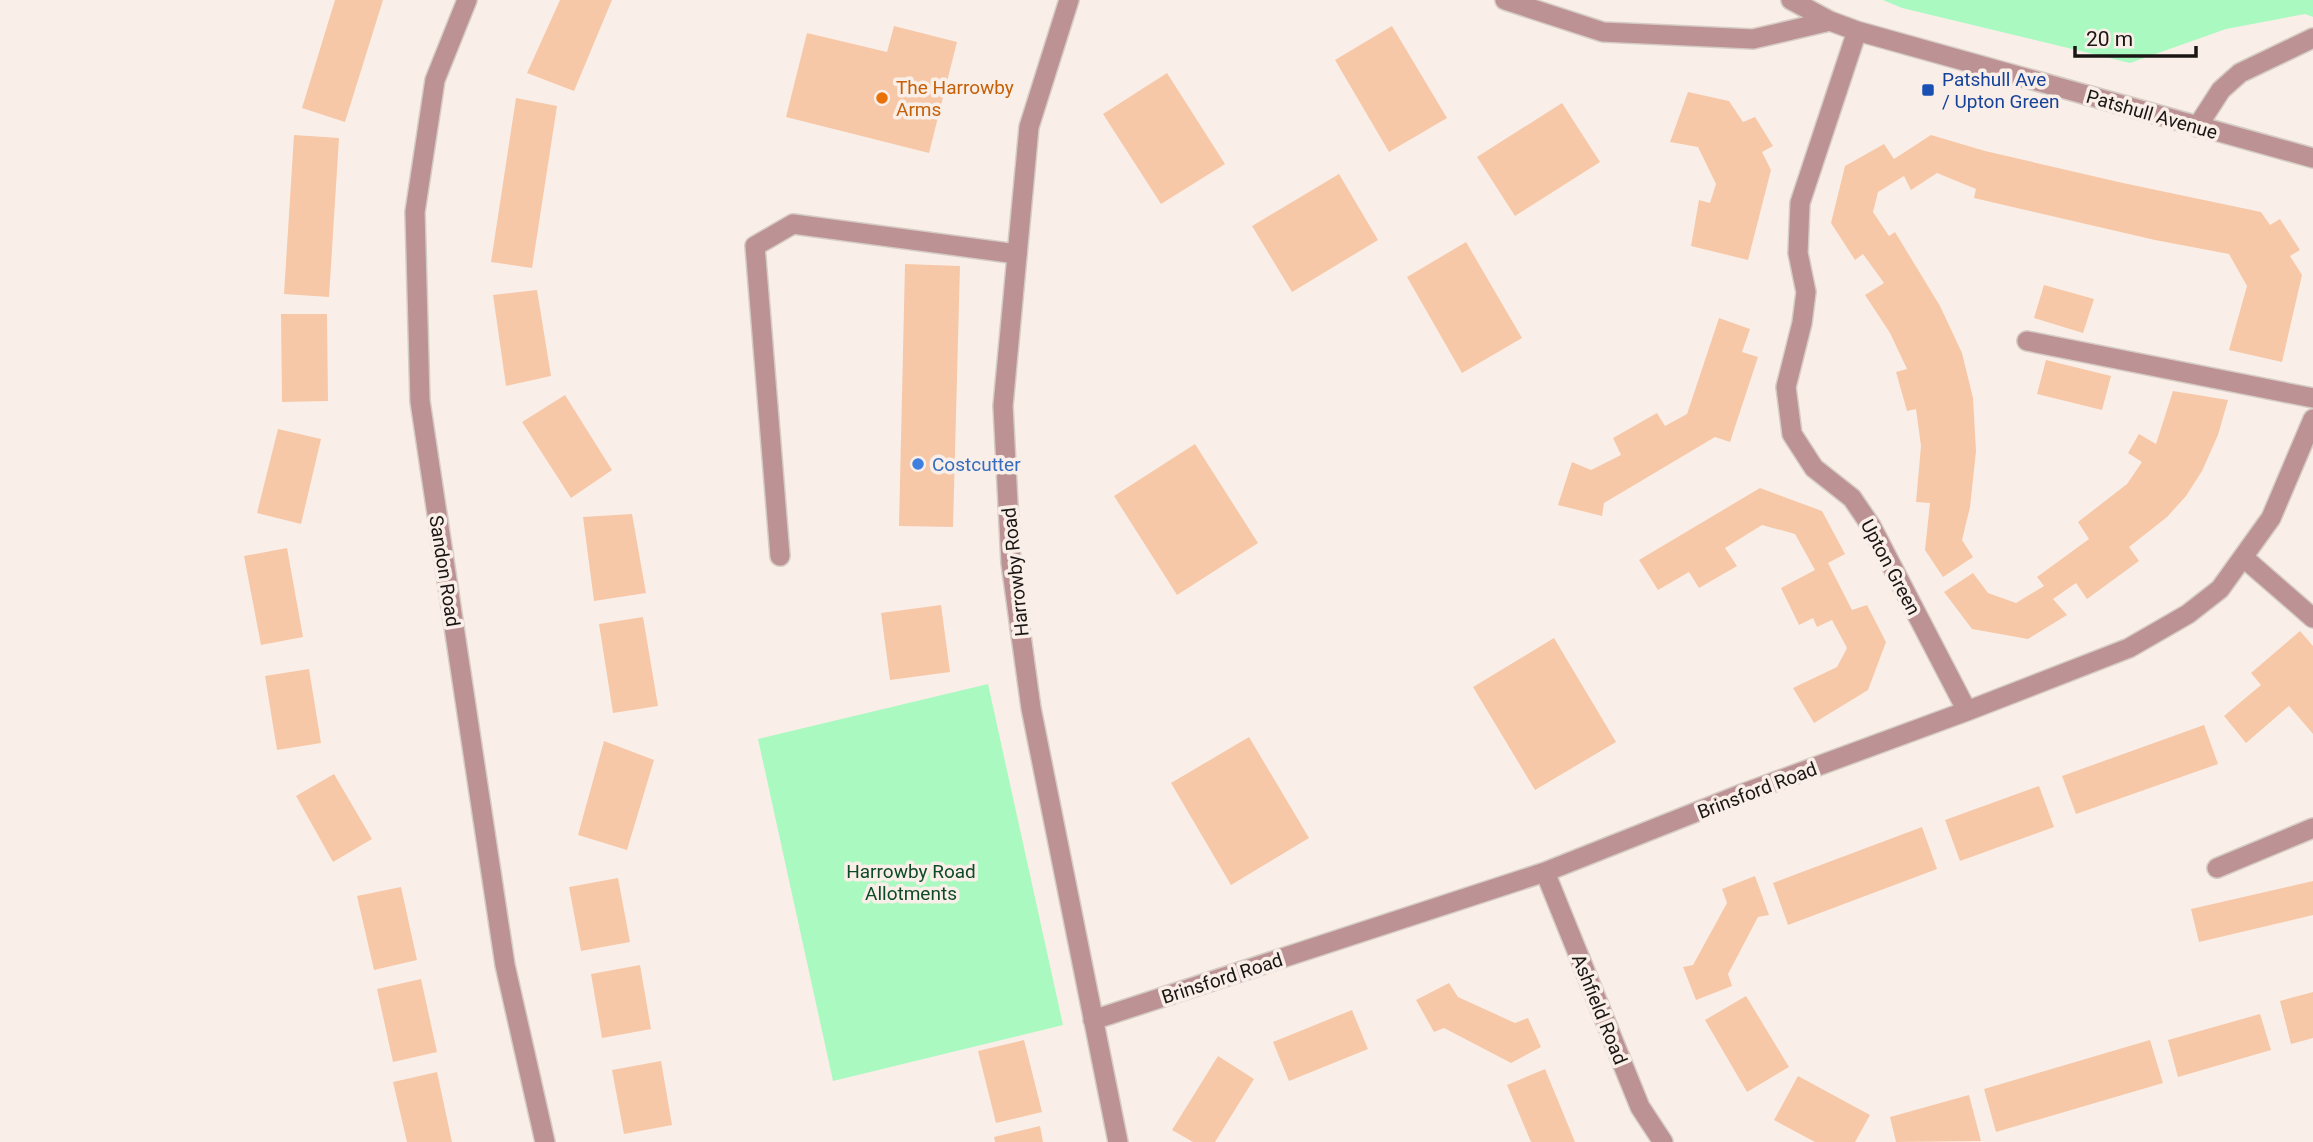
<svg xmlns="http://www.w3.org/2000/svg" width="2313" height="1142" font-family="Roboto,sans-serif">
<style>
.green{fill:#aaf9c1}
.building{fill:#f6c8a8}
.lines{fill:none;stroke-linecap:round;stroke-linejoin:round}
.service-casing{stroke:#d6ccc6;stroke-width:22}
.minor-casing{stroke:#d6ccc6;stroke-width:22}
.service{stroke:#bc9295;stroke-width:19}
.minor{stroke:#bc9295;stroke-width:19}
.transit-dot{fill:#1a4fb4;stroke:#faefe8;stroke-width:2.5}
.food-dot{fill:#e8710a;stroke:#faefe8;stroke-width:2.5}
.shop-dot{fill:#3f7fe0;stroke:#faefe8;stroke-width:2.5}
.labels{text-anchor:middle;stroke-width:7;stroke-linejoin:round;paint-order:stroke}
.transit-label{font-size:19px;fill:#164399;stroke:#faefe8;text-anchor:start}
.food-label{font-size:19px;fill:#c56008;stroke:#faefe8;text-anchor:start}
.street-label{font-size:19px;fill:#1a1614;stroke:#faefe8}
.shop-label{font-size:19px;fill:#366cbe;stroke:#faefe8;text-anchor:start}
.park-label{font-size:19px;fill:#0d4b28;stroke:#faefe8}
</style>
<rect width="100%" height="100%" fill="#faefe8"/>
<path class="green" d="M1883,0h430v17l-8,-3 -79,15 -96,34 -228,-55z
M988,684l75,341 -230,56 -75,-342z"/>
<path class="building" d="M335,0h48l-38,122 -43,-14z
M560,0h52l-38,91 -47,-18z
M894,26l63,16 -28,111 -143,-36 21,-84 80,19z
M1392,26l55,92 -58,34 -54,-92z
M1167,73l58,91 -64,40 -58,-90z
M1688,92l41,9 14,21 12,-5 18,29 -11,6 9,18 -23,90 -57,-14 8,-46 11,3 6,-19 -18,-37 -28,-5z
M516,98l41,8 -25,162 -41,-6z
M1562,103l38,59 -85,54 -38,-59z
M294,135l45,3 -10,159 -45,-3z
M1931,135l54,16 138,32 138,29 9,13 10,-6 20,31 -10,6 12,19 -20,87 -53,-12 18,-64 -18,-32 -74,-14 -181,-42 2,-9 -39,-16 -26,17 -7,-14 -26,16 -5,20 16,24 6,-4 45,74 22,47 11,45 3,53 -6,56 -8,33 11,17 -30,20 -18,-27 5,-47 -14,-1 5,-56 -5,-37 -9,2 -11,-39 11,-3 -17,-36 -25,-38 19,-12 -21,-29 -8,6 -24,-37 14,-57 39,-22 10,15z
M1339,174l39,66 -86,52 -40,-66z
M1466,242l56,96 -60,35 -55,-96z
M905,264l55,2 -7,261 -54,-1z
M2044,285l50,14 -11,34 -49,-15z
M537,290l14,86 -45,10 -13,-91z
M281,314h46l1,87 -46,1z
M1719,318l31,11 -8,23 16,5 -28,85 -15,-5 -111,66 -2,13 -44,-11 14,-43 19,8 30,-15 -8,-17 44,-25 8,13 22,-12z
M2046,360l65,16 -9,34 -65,-16z
M2173,391l55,9 -10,35 -16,36 -16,25 -19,21 -38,30 10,14 -52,38 -11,-16 -23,16 14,16 -39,24 -56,-10 -28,-37 29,-19 15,20 28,10 28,-17 -7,-9 52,-38 -11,-17 49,-38 15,-22 -14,-9 11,-19 17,10z
M565,395l47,75 -41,28 -49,-76z
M278,429l43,10 -20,85 -44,-11z
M1195,444l63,99 -81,52 -63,-99z
M1760,488l62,23 23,43 -17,9 24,47 15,-5 19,37 -18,48 -54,33 -21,-35 44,-21 10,-19 -15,-28 -15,7 -4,-9 -14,7 -18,-37 34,-18 -20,-36 -33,-9 -37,23 12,18 -38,22 -10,-16 -31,18 -19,-30z
M632,514l14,79 -52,8 -11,-84z
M287,548l16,89 -42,8 -17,-89z
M941,605l9,67 -60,8 -9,-67z
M643,617l15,89 -45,7 -14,-89z
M2300,631l13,15v88l-24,-28 -43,37 -22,-27 37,-31 -10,-12z
M1554,638l62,104 -81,48 -62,-103z
M309,669l12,74 -44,7 -12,-74z
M2204,725l14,39 -142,50 -14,-38z
M1249,737l60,101 -78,47 -60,-102z
M604,741l50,19 -27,90 -49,-15z
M334,774l38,65 -39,23 -37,-66z
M2039,786l15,41 -94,34 -15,-41z
M1922,827l15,42 -149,56 -15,-42z
M1755,876l14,39 -11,2 -30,57 4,12 -36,14 -13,-33 10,-2 34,-62 -5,-14z
M618,878l12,64 -49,9 -12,-64z
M2313,881v34l-114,27 -8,-33z
M401,887l16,73 -43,10 -17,-74z
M640,965l11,64 -49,9 -11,-64z
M421,979l16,73 -44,10 -16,-73z
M1449,983l9,14 57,26 13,-5 13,29 -30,16 -67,-35 -10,4 -18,-32z
M2313,992v46l-22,6 -11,-43z
M1746,996l43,71 -42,25 -42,-72z
M1352,1010l16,39 -79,32 -16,-39z
M2260,1014l11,36 -93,27 -10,-37z
M1024,1040l18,72 -46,11 -18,-72z
M2150,1040l13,43 -167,49 -12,-43z
M1218,1056l36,23 -39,63h-22l-21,-12z
M661,1061l11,64 -48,9 -12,-64z
M1545,1069l30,73h-44l-24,-57z
M437,1072l15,70h-45l-14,-60z
M1798,1076l72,39 -15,27h-40l-41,-22z
M1969,1095l12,46 -85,1 -6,-25z
M1040,1126l3,16h-48l-1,-5z"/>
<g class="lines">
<defs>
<path id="service" d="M2197,127l24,-37 19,-17 73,-35
M2027,341l286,57
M780,556l-25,-310 38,-22 224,30
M2244,558l69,60
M2217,868l96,-40"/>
<path id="minor" d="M467,0l-32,80 -20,132 5,189 85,564 40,177
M1069,0l-40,127 -26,279 8,157 20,145 87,434
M1505,0l98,32 150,7 77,-18
M1791,0l39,21 27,10 456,127
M1857,31l-57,172 -2,50 8,39 -4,31 -16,64 6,47 22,34 38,30 19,28 96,185
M1545,872l95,235 23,35
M1093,1020l452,-148 194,-77 228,-84 162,-63 59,-34 32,-25 51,-71 42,-99"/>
</defs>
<use href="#service" class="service-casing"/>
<use href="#minor" class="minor-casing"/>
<use href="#service" class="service"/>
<use href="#minor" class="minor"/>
</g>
<rect class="transit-dot" x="1921" y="83" width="14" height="14" rx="3.5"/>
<circle class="food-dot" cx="882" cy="98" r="7"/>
<circle class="shop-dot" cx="918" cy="464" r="7"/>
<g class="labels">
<g class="transit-label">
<text x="1942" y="86">Patshull Ave<tspan x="1942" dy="22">/ Upton Green</tspan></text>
</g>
<g class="food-label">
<text x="896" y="94">The Harrowby<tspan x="896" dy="22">Arms</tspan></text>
</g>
<g class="street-label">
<text transform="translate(2152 114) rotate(16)" y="7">Patshull Avenue</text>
<text transform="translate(1891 567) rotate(62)" y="7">Upton Green</text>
<text transform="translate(445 571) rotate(81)" y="7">Sandon Road</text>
<text transform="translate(1015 572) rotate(-96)" y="7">Harrowby Road</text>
<text transform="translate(1757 790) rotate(-21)" y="7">Brinsford Road</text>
<text transform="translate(1222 978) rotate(-18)" y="7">Brinsford Road</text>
<text transform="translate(1600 1009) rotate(68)" y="7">Ashfield Road</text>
</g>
<g class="shop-label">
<text x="932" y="471">Costcutter</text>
</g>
<g class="park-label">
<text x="911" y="878">Harrowby Road<tspan x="911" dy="22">Allotments</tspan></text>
</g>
</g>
<path d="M2075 46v10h121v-10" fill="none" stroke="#1a1614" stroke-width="3.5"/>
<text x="2086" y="46" font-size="21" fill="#1a1614" stroke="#faefe8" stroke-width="5" paint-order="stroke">20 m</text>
</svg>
